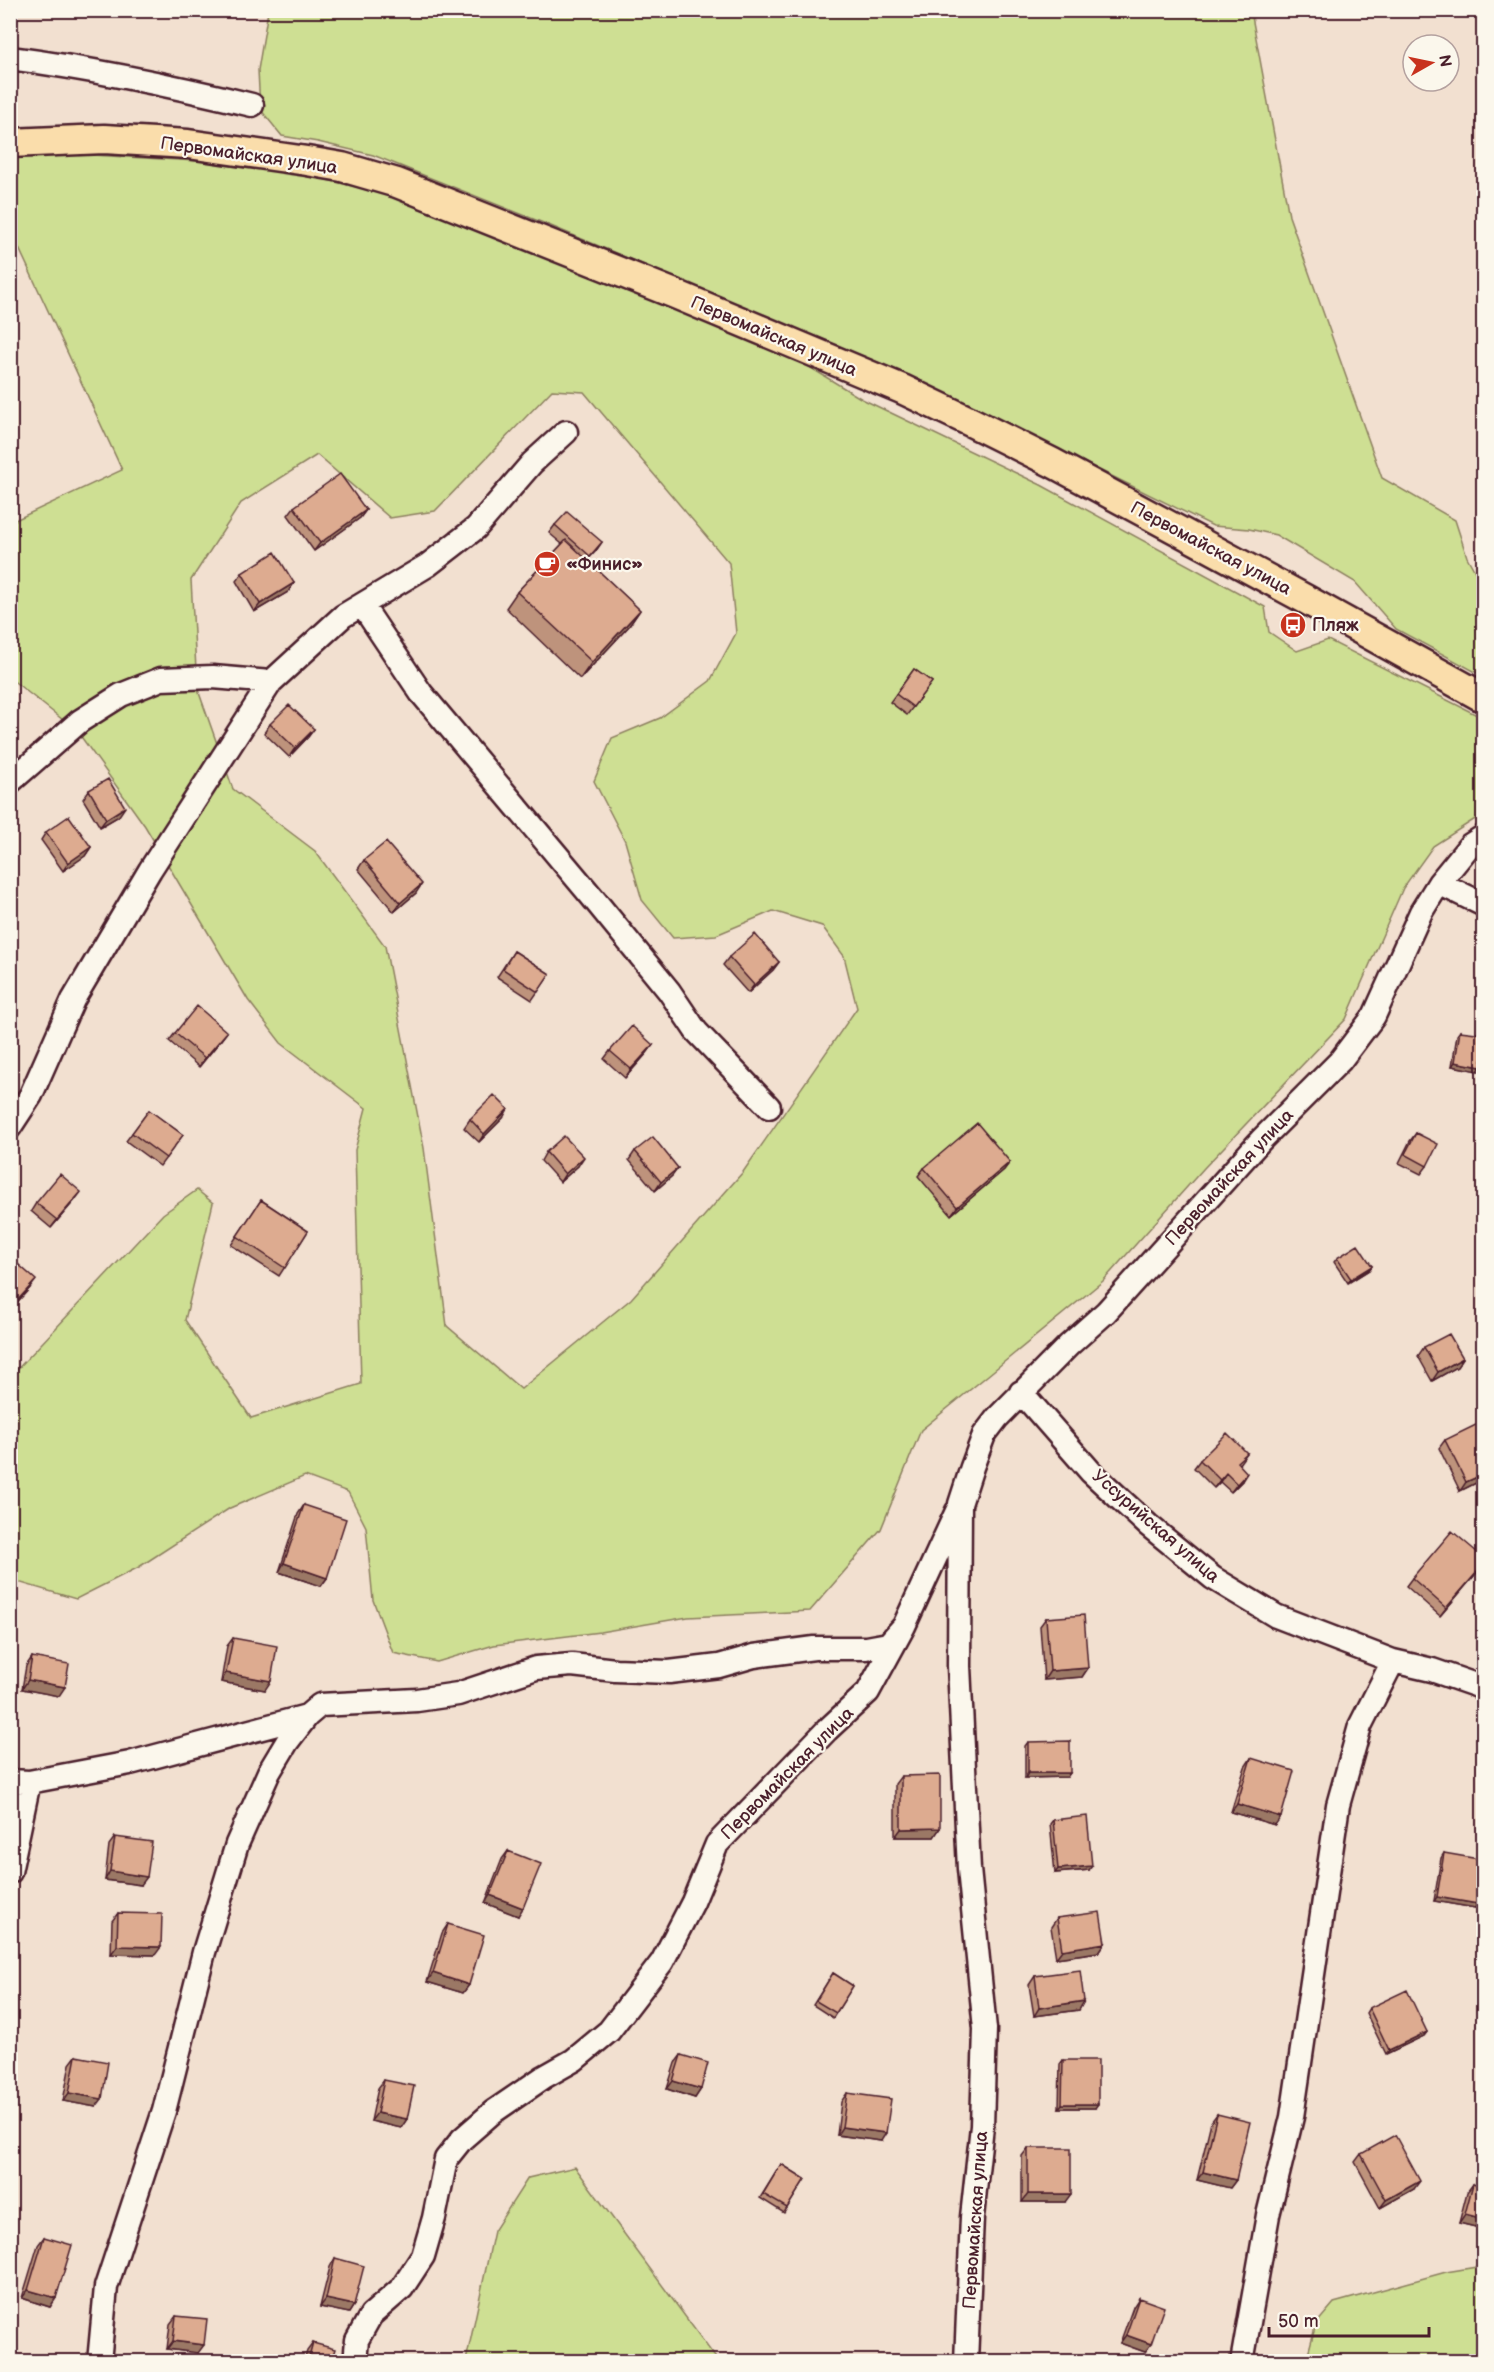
<svg xmlns="http://www.w3.org/2000/svg" width="1494" height="2372" font-family="'Balsamiq Sans',sans-serif">
<style>
.green{fill:#cedf93;stroke:#8c7f5f;stroke-width:1.5;fill-rule:evenodd}
.lines{fill:none;stroke-linecap:round;stroke-linejoin:round}
.minor-casing{stroke:#4a1f2b;stroke-width:27}
.major-casing{stroke:#4a1f2b;stroke-width:33}
.minor{stroke:#fbf7ec;stroke-width:22}
.major{stroke:#faddab;stroke-width:28}
.wall{fill:#be937c;stroke:#4a1f2b;stroke-width:1.5}
.shaded-wall{fill:#9b7865;stroke:#4a1f2b;stroke-width:1.5}
.building{fill:#ddab90;stroke:#4a1f2b;stroke-width:1.5}
.labels{text-anchor:middle;stroke-width:4.5;stroke-linejoin:round;paint-order:stroke}
.street-label{font-size:18px;fill:#4a1f2b;stroke:#fbf7ec}
.poi-label{font-size:18px;font-weight:bold;fill:#4a1f2b;stroke:#fbf7ec;text-anchor:start}
</style>
<rect width="100%" height="100%" fill="#f2e0d0"/>
<filter id="ink" filterUnits="userSpaceOnUse"><feTurbulence type="fractalNoise" baseFrequency=".0167" numOctaves="2"/><feDisplacementMap in="SourceGraphic" scale="12" xChannelSelector="R" yChannelSelector="G"/><feConvolveMatrix kernelMatrix="1 2 1 2 8 2 1 2 1" color-interpolation-filters="sRGB"/></filter>
<g filter="url(#ink)">
<path class="green" d="M268,11h983l38,205 93,262 73,42 12,37 16,29v90l-87,-47 -41,-47 -79,-47 -27,-6 -36,-3 -314,-155 -353,-147 -173,-69 -55,-13 -36,-6 -22,-27 -2,-39z
M57,153l175,10 57,8 114,27 76,27 76,37 118,39 115,53 74,45 179,86 224,122 4,25 28,19 31,-11 155,78v96l-50,32 -30,42 -57,131 -142,149 -101,113 -182,149 -40,99 -71,82 -122,6 -88,15 -106,13 -57,17 -44,-9 -20,-53 -7,-73 -18,-35 -43,-16 -75,32 -91,59 -63,32 -65,-19 -1,-203 153,-163 34,-24 16,13 -28,117 66,98 110,-34 -6,-234 11,-42 -85,-65 -33,-43 -103,-174 -68,-95 -66,-52v-157l111,-52 -111,-239v-74zM552,390l32,2 145,171 7,70 -26,48 -50,37 -48,20 -18,43 31,60 17,59 31,38 43,-3 57,-24 49,15 22,30 13,52 -114,164 -112,127 -110,90 -74,-63 -23,-178 -39,-202 -70,-95 -82,-62 -36,-102 -6,-107 50,-77 76,-48 73,63 45,-7z
M575,2167l143,194h-252l28,-130 34,-53z
M1483,2266v95h-177l10,-37 18,-21 112,-31z"/>
<g class="lines">
<defs>
<path id="minor" d="M10,58c84,11 160,27 242,47
M362,605l59,88 172,205 76,93 27,40 73,76
M10,782l70,-61 41,-26 40,-16 52,-2 58,5
M1439,883l45,22
M10,1127l21,-32 42,-95 77,-130 121,-188 72,-66 85,-51 48,-37 56,-65 34,-31
M1021,1392l70,80 57,53 65,53 63,38 117,45 39,9 52,18
M10,1781l19,1 101,-19 177,-47
M10,1872l19,-90
M99,2362l7,-75 58,-176 40,-159 33,-108 32,-72 18,-30 20,-26 13,-11 97,-5 41,-6 78,-26 36,-3 43,5 54,2 50,-6 35,-10 60,-8h52l22,-4 16,-18
M355,2362l2,-22 14,-25 31,-27 21,-32 11,-38 12,-59 16,-20 31,-27 51,-35 30,-17 35,-29 53,-69 31,-60 24,-58 110,-114 41,-38 36,-66 53,-115
M966,2362l6,-145 10,-91 3,-97 -16,-160 -10,-203 1,-162 12,-37 12,-32 13,-17 72,-73 37,-33 155,-172 79,-79 34,-45 47,-104 18,-29 31,-38 14,-9
M1242,2362l26,-147 24,-98 46,-312 22,-79 33,-65"/>
<path id="major" d="M10,143l94,-4 84,5 119,17 35,6 55,16 278,111 227,95 69,33 82,41 254,137 177,98"/>
</defs>
<use href="#minor" class="minor-casing"/>
<use href="#major" class="major-casing"/>
<use href="#minor" class="minor"/>
<use href="#major" class="major"/>
</g>
<path class="wall" d="M294,507l72,3 -6,8 -46,33 -26,-36z
M555,525l47,17 -15,18 53,50 -11,16 -49,53 -74,-71 11,-16 45,-48 -13,-11z
M242,573l52,10 -6,9 -34,20 -18,-31z
M914,669l18,13 -25,33 -17,-13z
M270,724l44,5 -6,8 -19,20 -25,-24z
M89,790l30,26 -19,11 -17,-28z
M46,832l45,15 -6,9 -22,15 -22,-31z
M364,860l52,33 -22,19 -36,-43z
M514,951l36,23 -18,26 -35,-23z
M729,957l50,5 -6,8 -25,23 -25,-28z
M1460,1031l18,40 -26,-5 5,-31z
M227,1032l-28,35 -30,-26 6,-8z
M653,1045l-6,8 -22,25 -21,-19 6,-8z
M149,1110l34,25 -23,31 -34,-25z
M503,1118l-24,24 -15,-14 6,-9z
M1416,1133l11,33 -6,8 -22,-11 11,-22z
M635,1151l43,17 -6,8 -17,15 -26,-31z
M546,1152l32,14 -18,16 -19,-21z
M1010,1162l-6,8 -53,45 -33,-39 6,-8z
M75,1200l-24,28 -20,-17 5,-8z
M261,1200l47,31 -29,45 -48,-31z
M10,1257l20,31 -20,22z
M1337,1258l35,8 -3,4 -21,13 -14,-21z
M1424,1347l39,11 -6,9 -25,14 -14,-25z
M1445,1440l39,39 -24,12 -21,-43z
M1247,1453l-8,11 3,17 -11,11 -11,-10 -6,6 -20,-20 6,-8z
M304,1505l23,73 -6,8 -42,-14 19,-58z
M1484,1558v7l-4,4 -40,47 -34,-30 6,-8z
M1046,1618l42,50 -6,9 -38,3 -4,-54z
M233,1638l32,52 -44,-8 6,-36z
M32,1657l27,39 -37,-7 4,-23z
M1028,1742l42,31 -3,4 -42,1v-32z
M1251,1758l24,67 -44,-13 14,-45z
M901,1776l39,52 -6,9h-39v-53z
M1053,1820l36,50 -34,3 -5,-49z
M115,1837l26,48 -36,-5 4,-35z
M508,1851l10,65 -33,-13 17,-44z
M1444,1853l34,51 -3,4 -41,-7 7,-43z
M118,1913l37,42 -44,-1 1,-33z
M1057,1918l48,25 -6,9 -43,6 -5,-31z
M448,1924l21,61 -6,8 -36,-11 15,-49z
M833,1973l20,13 -20,32 -20,-13z
M1035,1976l49,25 -5,9 -45,6 -5,-31z
M1369,2008l58,24 -3,4 -38,18 -20,-41z
M681,2055l20,34 -6,9 -28,-9 8,-26z
M76,2056l20,51 -33,-6 7,-37z
M1063,2060l32,48h-36l1,-44z
M384,2080l23,39 -6,9 -30,-7 7,-33z
M847,2093l34,48 -44,-6 4,-33z
M1217,2114l19,66 -6,8 -33,-8 14,-58z
M1028,2148l37,54h-43v-46z
M1361,2154l53,35 -34,19 -25,-46z
M781,2164l24,15 -21,34 -24,-15z
M1473,2184l11,45 -25,-6 8,-31z
M44,2237l12,61 -6,9 -28,-9 16,-53z
M335,2258l19,47 -5,8 -29,-6 10,-40z
M1139,2298l6,54 -25,-9 13,-36z
M176,2316l22,37 -31,-4 3,-25z
M313,2343l18,18h-27l3,-10z"/>
<path class="shaded-wall" d="M366,510l-6,8 -46,33 6,-8z
M602,542l-6,9 -12,13 6,-8z
M294,583l-6,9 -34,20 6,-8z
M640,610l-11,16 -49,53 12,-17z
M314,729l-6,8 -19,20 6,-9z
M125,807l-6,9 -19,11 6,-8z
M91,847l-6,9 -22,15 5,-8z
M422,884l-6,9 -22,19 6,-9z
M779,962l-6,8 -25,23 6,-8z
M227,1032l-6,8 -22,27 6,-9z
M653,1045l-6,8 -22,25 6,-9z
M1455,1062l26,5 -3,4 -26,-5z
M508,1109l-5,9 -24,24 5,-8z
M584,1157l-6,9 -18,16 5,-8z
M1010,1162l-6,8 -53,45 6,-8z
M678,1168l-6,8 -17,15 6,-9z
M81,1192l-6,8 -24,28 6,-8z
M1372,1266l-3,4 -21,13 3,-4z
M36,1280l-6,8 -20,22 5,-7z
M1463,1358l-6,9 -25,14 6,-9z
M1226,1473l-6,9 -6,6 6,-8z
M1247,1473l-5,8 -11,11 6,-8z
M1484,1474v5l-24,12 6,-9z
M284,1563l43,15 -6,8 -42,-14z
M1484,1564l-4,5 -40,47 6,-8z
M1088,1668l-6,9 -38,3 6,-9z
M226,1673l45,8 -6,9 -44,-8z
M28,1680l37,7 -6,9 -37,-7z
M1028,1773h42l-3,4 -42,1z
M1237,1804l44,13 -6,8 -44,-13z
M940,1828l-6,9h-39l6,-8z
M1092,1866l-3,4 -34,3 3,-4z
M110,1871l37,6 -6,8 -36,-5z
M490,1895l33,13 -5,8 -33,-13z
M1437,1897l41,7 -3,4 -41,-7z
M1105,1943l-6,9 -43,6 6,-8z
M117,1946l44,1 -6,8 -44,-1z
M433,1973l36,12 -6,8 -36,-11z
M1084,2001l-5,9 -45,6 5,-8z
M1427,2032l-3,4 -38,18 3,-4z
M673,2081l28,8 -6,9 -28,-9z
M69,2093l33,6 -6,8 -33,-6z
M1062,2104h36l-3,4h-36z
M377,2113l30,6 -6,9 -30,-7z
M842,2127l44,6 -5,8 -44,-6z
M1203,2172l33,8 -6,8 -33,-8z
M1420,2181l-6,8 -34,19 6,-8z
M1028,2194h43l-6,8h-43z
M1465,2214l19,5v10l-25,-6z
M28,2290l28,8 -6,9 -28,-9z
M326,2299l28,6 -5,8 -29,-6z
M1126,2335l25,9 -6,8 -25,-9z
M173,2341l31,4 -6,8 -31,-4z"/>
<path class="building" d="M340,474l26,36 -46,33 -26,-36z
M567,512l35,30 -12,14 -35,-31z
M566,540l74,70 -48,52 -75,-70z
M275,552l19,31 -34,21 -18,-31z
M914,669l18,13 -19,25 -17,-13z
M289,705l25,24 -19,19 -25,-24z
M108,779l17,28 -19,12 -17,-29z
M69,816l22,31 -23,16 -22,-31z
M386,842l36,42 -22,19 -36,-43z
M755,934l24,28 -25,23 -25,-28z
M514,951l36,23 -12,18 -35,-23z
M197,1006l30,26 -22,26 -30,-25z
M632,1026l21,19 -22,24 -21,-18z
M1460,1031l24,3v18l-3,15 -26,-5z
M494,1095l14,14 -24,25 -14,-15z
M149,1110l34,25 -17,23 -34,-25z
M977,1123l33,39 -53,45 -33,-39z
M1416,1133l22,11 -11,22 -22,-12z
M564,1136l20,21 -19,17 -19,-22z
M653,1137l25,31 -17,14 -26,-31z
M60,1174l21,18 -24,28 -21,-17z
M261,1200l47,31 -23,37 -48,-32z
M1358,1245l14,21 -21,13 -14,-21z
M10,1257l26,23 -21,23 -5,-4z
M1449,1334l14,24 -25,14 -14,-25z
M1484,1421v53l-18,8 -21,-42z
M1227,1433l20,20 -10,9 10,11 -10,11 -11,-11 -6,7 -20,-20z
M304,1505l42,14 -19,59 -43,-15z
M1452,1531l32,27v6l-38,44 -34,-30z
M1084,1615l4,53 -38,3 -4,-53z
M233,1638l44,8 -6,35 -45,-8z
M32,1657l37,7 -4,23 -37,-7z
M1070,1741v32h-42v-31z
M1251,1758l43,13 -13,46 -44,-13z
M940,1775v53l-39,1v-53z
M1087,1816l5,50 -34,3 -5,-49z
M115,1837l37,5 -5,35 -37,-6z
M508,1851l33,13 -18,44 -33,-13z
M1444,1853l40,7v11l-6,33 -41,-7z
M1100,1912l5,31 -43,7 -5,-32z
M118,1913l44,1 -1,33 -44,-1z
M448,1924l36,11 -15,50 -36,-12z
M1080,1970l4,31 -45,7 -4,-32z
M833,1973l20,13 -17,27 -20,-12z
M1407,1990l20,42 -38,18 -20,-42z
M681,2055l27,8 -7,26 -28,-8z
M76,2056l32,6 -6,37 -33,-6z
M1063,2060h35v44h-36z
M384,2080l30,6 -7,33 -30,-6z
M847,2093l44,6 -5,34 -44,-6z
M1217,2114l33,8 -14,58 -33,-8z
M1395,2135l25,46 -34,19 -25,-46z
M1028,2148h43v46h-43z
M781,2164l24,15 -18,29 -24,-14z
M1473,2184l11,3v32l-19,-5z
M44,2237l28,8 -16,53 -28,-8z
M335,2258l29,8 -10,39 -28,-6z
M1139,2298l25,9 -13,37 -25,-9z
M176,2316l31,3 -3,26 -31,-4z
M313,2343l22,6 -4,12h-23z"/>
</g>
<defs>
<symbol id="cafe-disc" viewBox="-11 -11 22 22"><circle r="9.5" fill="#c8321e" stroke="#fbf7ec"/><path d="M-5.5-4.5H6V0H3Q3 3.5 0 3.5H-2.5Q-5.5 3.5-5.5 0ZM3-3.2v2h1.7v-2ZM-6 4.5H4V6H-6Z" fill="#fff"/></symbol>
<symbol id="bus-disc" viewBox="-11 -11 22 22"><circle r="9.5" fill="#c8321e" stroke="#fbf7ec"/><path d="M-5-6H5V4H4V6H2V4H-2V6H-4V4H-5ZM-3.5-4V0h7V-4ZM-3.5 1.2v1.5H-2V1.2ZM2 1.2v1.5H3.5V1.2Z" fill="#fff"/></symbol>
</defs>
<g fill-rule="evenodd">
<use href="#cafe-disc" x="532" y="549" width="30" height="30"/>
<use href="#bus-disc" x="1278" y="610" width="30" height="30"/>
</g>
<g class="labels">
<g class="street-label">
<text transform="translate(249 155) rotate(8)" y="6">Первомайская улица</text>
<text transform="translate(774 336) rotate(23)" y="6">Первомайская улица</text>
<text transform="translate(1211 548) rotate(28)" y="6">Первомайская улица</text>
<text transform="translate(1229 1177) rotate(-47)" y="6">Первомайская улица</text>
<text transform="translate(1156 1526) rotate(41)" y="6">Уссурийская улица</text>
<text transform="translate(787 1773) rotate(-45)" y="6">Первомайская улица</text>
<text transform="translate(975 2220) rotate(-86)" y="6">Первомайская улица</text>
</g>
<g class="poi-label">
<text x="566" y="570">«Финис»</text>
<text x="1312" y="631">Пляж</text>
</g>
</g>
<rect width="1494" height="2372" fill="none" stroke="#fbf7ec" stroke-width="36"/>
<rect x="18" y="18" width="1458" height="2336" fill="none" stroke="#4a1f2b" stroke-width="2" filter="url(#ink)"/>
<g transform="translate(1431 63) rotate(81)"><circle r="28" fill="#fbf7ec" stroke="#b4a19f" stroke-width="1.5"/>
<path d="M0-4.5L10 22L0 15L-10 22Z" fill="#c8321e"/>
<text y="-9" font-size="16" font-weight="bold" text-anchor="middle" fill="#4a1f2b">N</text>
</g>
<path d="M1269 2327v9h160v-9" fill="none" stroke="#4a1f2b" stroke-width="3"/>
<text x="1278" y="2327" font-size="18" fill="#4a1f2b" stroke="#fbf7ec" stroke-width="4.5" paint-order="stroke">50 m</text>
</svg>
